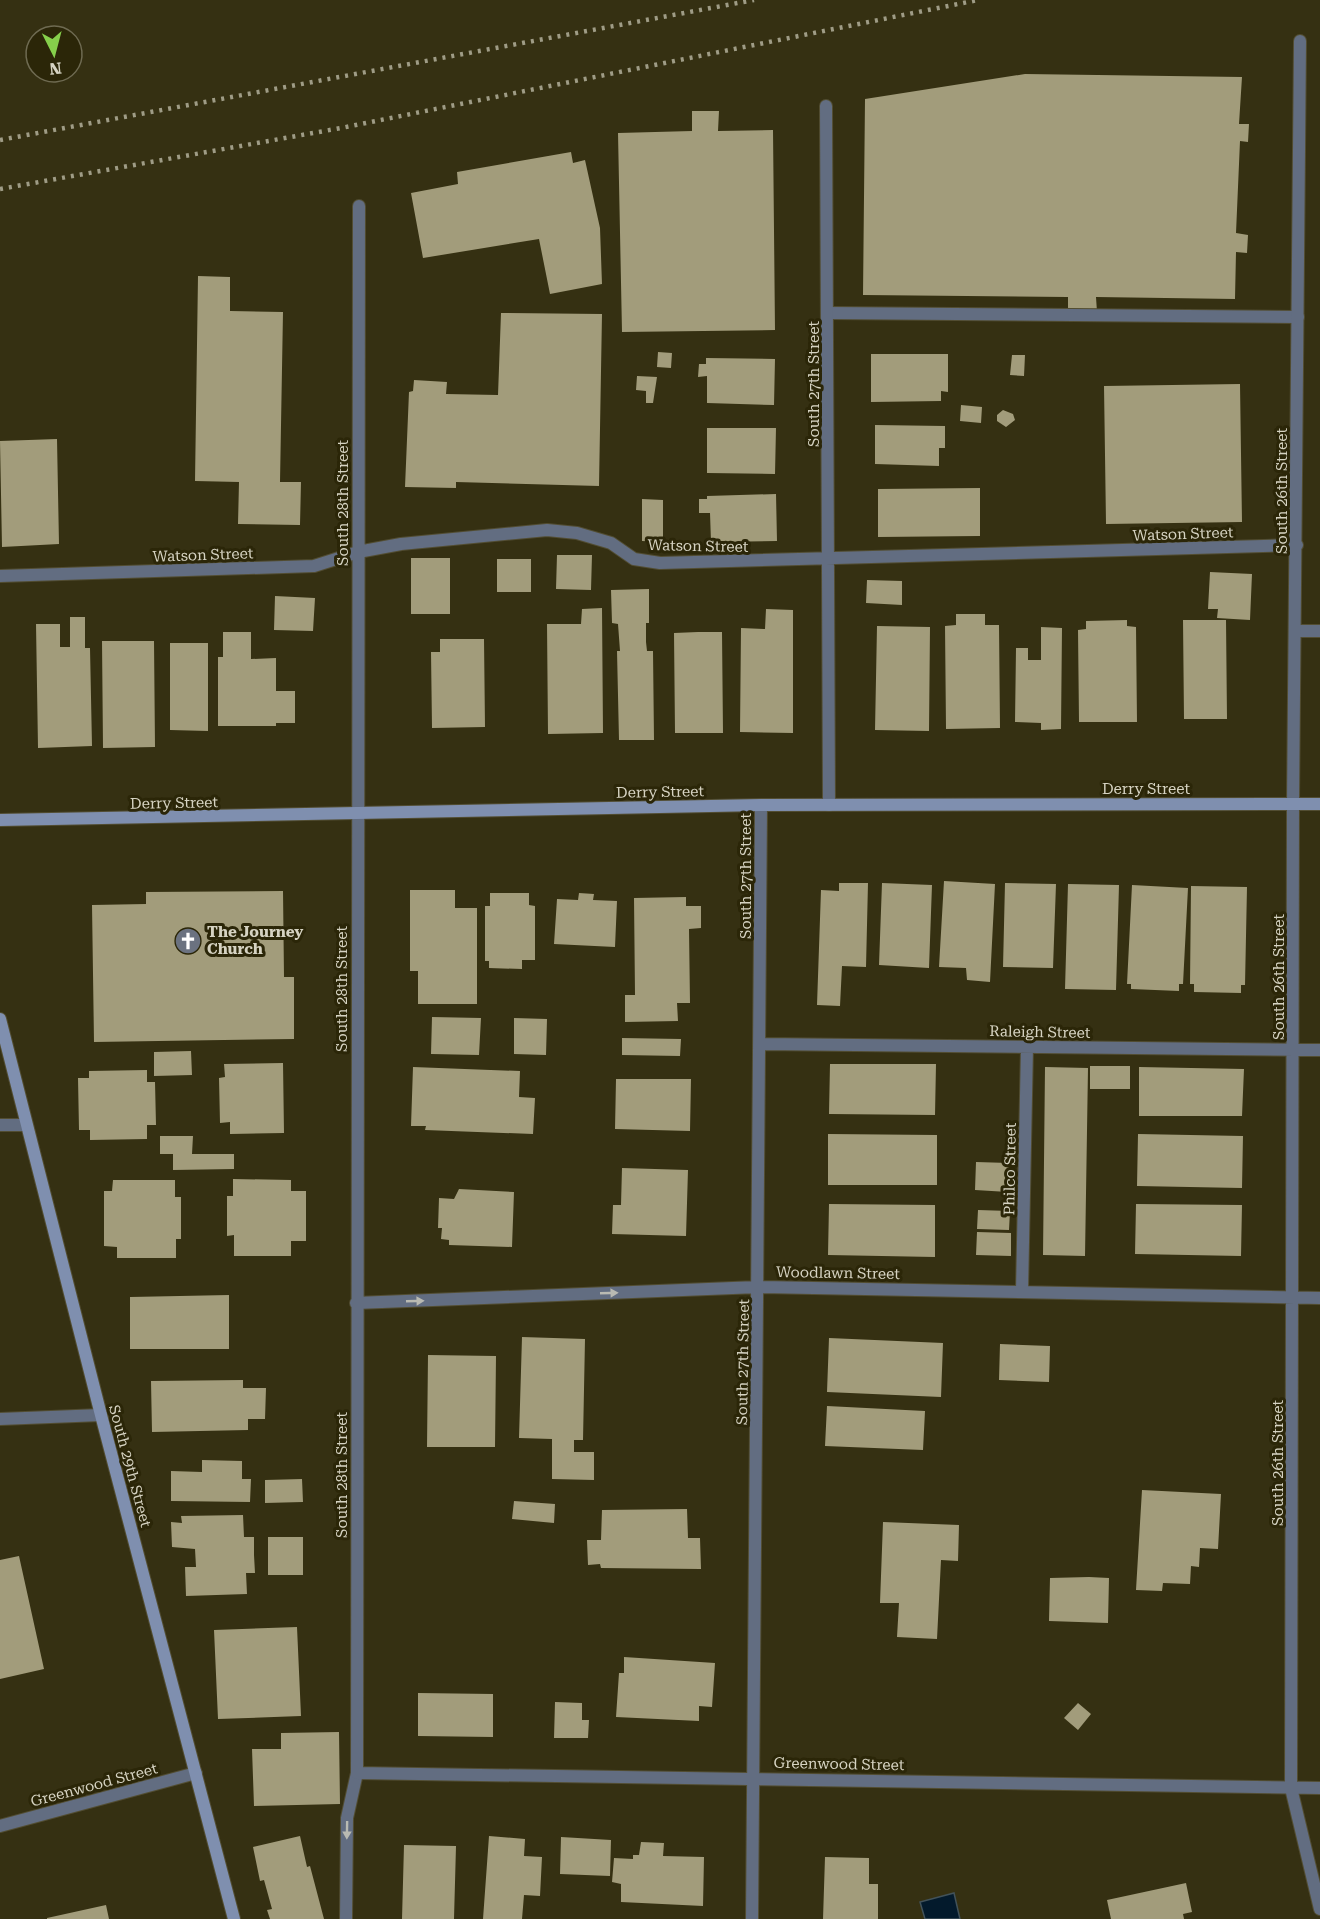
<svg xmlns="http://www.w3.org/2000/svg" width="1320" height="1919" font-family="'Roboto Serif',serif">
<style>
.water{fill:#031a2c;stroke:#425259;stroke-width:1.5}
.building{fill:#a29c7b}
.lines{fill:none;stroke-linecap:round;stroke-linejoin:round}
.lane-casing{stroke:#524d32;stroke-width:14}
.street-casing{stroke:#524d32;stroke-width:14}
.secondary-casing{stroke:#524d32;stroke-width:14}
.lane{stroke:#626d81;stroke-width:12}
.street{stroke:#626d81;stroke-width:12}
.secondary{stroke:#7f8faf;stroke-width:12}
.rail{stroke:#9f9c86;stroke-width:4.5;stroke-dasharray:3 6;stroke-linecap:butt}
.oneway{fill:#b9bab2}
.labels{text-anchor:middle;stroke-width:6;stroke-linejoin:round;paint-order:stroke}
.street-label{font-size:15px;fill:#d6d3c2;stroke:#2b2608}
.poi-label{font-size:15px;font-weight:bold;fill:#d6d3c2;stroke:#2b2608;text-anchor:start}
</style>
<rect width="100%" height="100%" fill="#353012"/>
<path class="water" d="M954,1893l6,26h-35l-5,-17z"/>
<path class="building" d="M1025,74l217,3 -3,47h10l-1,18 -8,-1 -4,92 12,2 -1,18 -11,-1 -1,47 -139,-2 1,15 -29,-2v-13l-205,-2 2,-196z
M692,111h27l-1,20 55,-1 2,200 -153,2 -4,-199 74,-2z
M571,152l2,11 12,-3 15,68 2,56 -52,10 -11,-55 -116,19 -12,-65 47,-9 -1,-12z
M198,276l32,1v34l53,1 -3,170h21l-1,43 -62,-1 1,-42 -44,-1z
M501,313l101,1 -3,172 -143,-4v6l-51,-1 4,-95 4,-1 1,-11 33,2 -1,12 52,1z
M658,352l14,1 -1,15 -14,-1z
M871,354h77v38l-7,-1v10l-70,1z
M1012,355h13l-1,21 -14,-1z
M706,358l69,1 -1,46 -67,-2v-27l-9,1 1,-13h7z
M637,376l20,1 -4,26h-7v-12l-10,-1z
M1240,384l2,138 -136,2 -2,-138z
M961,405l21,2 -1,16 -21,-2z
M1003,410l10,4 2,6 -9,7 -9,-6v-6z
M875,425l70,1v22h-6v18l-64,-2z
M707,428h69l-1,46 -68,-1z
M57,439l2,105 -57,3 -2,-106z
M980,488v48l-102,1v-48z
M776,494l1,47 -66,1 -1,-29h-11v-14h8v-3z
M642,499l21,1v42l-21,-1z
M557,555h35l-1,35 -35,-1z
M411,558h39v56h-39z
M497,559h34v33h-34z
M1210,572l42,2 -2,46 -33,-2 1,-9h-10z
M867,580l35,1v24l-36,-2z
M649,589v34h-3v19l1,9h6l1,89h-35l-2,-89h3l-2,-27 -6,-1 -1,-33z
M275,596l40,2 -2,33 -39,-1z
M602,608l1,125 -55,1 -1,-110h34l1,-15z
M766,609l27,1v123l-53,-1 1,-104 24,1z
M956,614h29v11h14l1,103 -54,1 -1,-103 11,-1z
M70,617h15v31h5l2,98 -54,2 -2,-124h24v23h10z
M1127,620v6l9,1 1,95h-58l-1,-92 8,-1v-8z
M1183,620h43l1,99h-43z
M877,626l53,1 -1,104 -54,-1z
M1041,627l21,1 -1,101 -20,1v-7l-26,-1 1,-74h12v12h13z
M223,632h28v27l25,-1v33h19v32h-19v3h-58v-69h5z
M698,632h24l1,101h-48l-1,-100z
M440,639h44l1,88 -53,1 -1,-76h9z
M102,641h52l1,106 -52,1z
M170,643h38v88l-38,-1z
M944,881l51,3 -5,98 -23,-2 -1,-12 -27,-1z
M839,883h29l-2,84 -24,-1 -2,40 -23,-1 4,-115 18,1z
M882,883l50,2 -3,83 -50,-3z
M1005,883l51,1 -3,84 -50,-1z
M1068,884l51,1 -3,105 -51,-1z
M1132,885l56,3 -5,96h-4v7l-48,-2v-5h-4z
M1191,886l56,1 -2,98h-4v8l-47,-1v-8h-4z
M410,890h45v18h22v96h-59v-33h-8z
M283,891l1,86h10v62l-200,3 -2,-137 54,-1v-12z
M490,893h39v12l6,1v54h-13v9l-33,-1v-7h-4v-55h5z
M579,893l15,1 -1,6 24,1 -2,46 -61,-3 3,-45 21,1z
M686,897v9h15v22l-12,1 1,74h-13l1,18 -53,1v-27h10l-1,-97z
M432,1017l49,1 -2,37 -48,-1z
M514,1018l33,1 -1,36 -32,-1z
M622,1038l59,1 -1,17 -58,-1z
M191,1051l1,24 -38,1v-24z
M283,1063l1,70 -54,1v-12l-10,1 -1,-45 6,-1 -1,-13z
M830,1064h106l-1,51 -106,-1z
M1090,1066h40v23h-40z
M413,1067l107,4 -1,26 16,1 -2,36 -108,-4 1,-4h-15z
M1045,1067l43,1 -3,188 -42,-1z
M1139,1067l105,2 -2,47h-103z
M147,1070v12h8l1,43h-9v14l-57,1v-10h-11l-1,-52h11v-7z
M616,1079h75l-1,52 -75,-2z
M828,1134l109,1v50h-109z
M1138,1134l105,2 -1,52 -105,-2z
M160,1136h33l-1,18h42v15l-61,1v-16h-13z
M976,1162l33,1 -1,29 -33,-2z
M622,1168l66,2 -2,66 -74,-2 1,-29h8z
M233,1179l58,1v11h15v50h-15v15h-57v-21l-7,1v-40h6z
M113,1180h62v17h6v42h-5v19h-59v-11l-13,-1v-55h8z
M459,1189l55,3 -2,55 -63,-2v-5l-8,-1 1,-11h-4l1,-30 15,1z
M829,1204l106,1v52l-107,-2z
M1136,1204l106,1 -1,51 -106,-2z
M978,1210l32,1 -1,19 -32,-1z
M977,1232l34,1v23l-35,-1z
M229,1295v54h-99v-52z
M522,1337l63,2 -2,101h-9v12h20v28l-42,-1v-40l-33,-1z
M829,1338l114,5 -2,54 -114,-5z
M1000,1344l50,2 -1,36 -50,-2z
M428,1355l68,1 -1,91h-68z
M243,1380v8h23l-1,31h-17v11l-96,2 -1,-51z
M827,1406l98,5 -2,39 -98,-4z
M202,1460l40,1v18h9l-1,23 -79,-1v-30l31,1z
M302,1479l1,23 -38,1v-23z
M1142,1490l79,4 -3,55 -18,-1 -1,19 -8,-1 -1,18 -27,-1 -1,8 -26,-1z
M514,1501l41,3 -1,19 -42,-4z
M687,1509l1,29h12l1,31 -100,-1 -1,-4 -12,1 -1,-25h14l1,-30z
M243,1515l1,22h10v18l1,18h-9l1,21 -61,2 -1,-29h11l-1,-18 -23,-2 -1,-25 11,1 -1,-7z
M883,1522l76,3 -1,36 -17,-1 -4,79 -40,-2 2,-34h-19z
M268,1537h35v38h-35z
M19,1556l25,113 -44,10v-119z
M1089,1577l20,1 -1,45 -59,-2 1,-43z
M297,1627l4,89 -83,3 -4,-89z
M624,1657l91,6 -3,44 -13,-1v15l-83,-4 3,-44h5z
M418,1693l75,1v43l-75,-1z
M555,1702l27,1v17h7l-1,18h-34z
M1078,1703l13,11 -13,16 -14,-12z
M339,1732l1,72 -86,2 -2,-57h29v-16z
M300,1836l7,31 3,-1 14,53h-54l-3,-9 5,-1 -8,-29 -4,1 -7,-34z
M489,1836l36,3 -1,17 18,1 -2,39 -16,-1 -2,24h-39z
M561,1837l50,3 -1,36 -50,-2z
M641,1842l23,1 -1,13 41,1 -1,49 -82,-4v-18l-9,-2 2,-24 19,1v-4h6z
M404,1845l52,1 -2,73h-52z
M825,1857l44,1v26h9v35h-55z
M1186,1883l6,29 -9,2 1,5h-73l-4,-19z
M106,1905l3,14h-62v-1z"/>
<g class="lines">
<defs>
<path id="lane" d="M828,313l470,4
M1295,631h25
M346,1919l1,-101 10,-45"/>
<path id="street" d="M1300,41l-7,763 -2,984 29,121
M826,106l3,699
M359,206l-2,1567 963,15
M0,576l314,-10 44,-14 43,-8 146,-14 30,3 34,10 23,16 26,4 637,-18
M760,1044l560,6
M0,1125h26
M1022,1291l5,-244
M356,1303l402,-16 562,11
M0,1419l101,-4
M0,1826l196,-53
M752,1919l9,-1114"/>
<path id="secondary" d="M0,820l761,-15 559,-1
M0,1019l101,396 133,504"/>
</defs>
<use href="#lane" class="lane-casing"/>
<use href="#street" class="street-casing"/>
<use href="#secondary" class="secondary-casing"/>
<use href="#lane" class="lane"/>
<use href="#street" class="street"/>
<use href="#secondary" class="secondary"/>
<path class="rail" d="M0,140l754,-140
M0,189l341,-61 637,-128"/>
</g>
<defs><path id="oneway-solid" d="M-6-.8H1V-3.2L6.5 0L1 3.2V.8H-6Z" transform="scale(1.5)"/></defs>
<g class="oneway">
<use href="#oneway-solid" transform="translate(609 1293) rotate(-2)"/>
<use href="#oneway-solid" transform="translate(415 1301) rotate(-2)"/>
<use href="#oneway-solid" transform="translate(347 1830) rotate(91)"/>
</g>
<defs>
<symbol id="church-disc" viewBox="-11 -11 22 22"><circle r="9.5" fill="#6b7280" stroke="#2b2608"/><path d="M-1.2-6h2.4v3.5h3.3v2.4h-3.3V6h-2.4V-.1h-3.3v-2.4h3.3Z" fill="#fff"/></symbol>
</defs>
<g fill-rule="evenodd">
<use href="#church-disc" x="173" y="926" width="30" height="30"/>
</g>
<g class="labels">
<g class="street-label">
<text transform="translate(814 384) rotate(-90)" y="5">South 27th Street</text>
<text transform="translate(1282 491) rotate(-90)" y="5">South 26th Street</text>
<text transform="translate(343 503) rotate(-90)" y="5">South 28th Street</text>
<text transform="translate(1183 534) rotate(-2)" y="5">Watson Street</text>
<text transform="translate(698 546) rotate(1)" y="5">Watson Street</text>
<text transform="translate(203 555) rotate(-2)" y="5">Watson Street</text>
<text x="1146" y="794">Derry Street</text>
<text transform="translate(660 792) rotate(-1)" y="5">Derry Street</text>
<text transform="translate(174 803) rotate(-1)" y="5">Derry Street</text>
<text transform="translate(746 876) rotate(-90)" y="5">South 27th Street</text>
<text transform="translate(1279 977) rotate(-90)" y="5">South 26th Street</text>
<text transform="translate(342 989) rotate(-90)" y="5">South 28th Street</text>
<text transform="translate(1040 1032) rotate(1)" y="5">Raleigh Street</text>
<text transform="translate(1010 1169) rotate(-89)" y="5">Philco Street</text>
<text transform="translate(838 1273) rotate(1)" y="5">Woodlawn Street</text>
<text transform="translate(743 1362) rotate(-89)" y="5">South 27th Street</text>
<text transform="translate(1278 1463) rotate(-90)" y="5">South 26th Street</text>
<text transform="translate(130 1466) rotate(75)" y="5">South 29th Street</text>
<text transform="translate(342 1475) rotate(-90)" y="5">South 28th Street</text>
<text transform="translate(839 1764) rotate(1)" y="5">Greenwood Street</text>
<text transform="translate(94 1785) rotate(-15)" y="5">Greenwood Street</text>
</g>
<g class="poi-label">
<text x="207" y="937">The Journey<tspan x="207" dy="17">Church</tspan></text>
</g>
</g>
<g transform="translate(54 54) rotate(174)"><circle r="28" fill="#2b2608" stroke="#6f6b52" stroke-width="1.5"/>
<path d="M0-4.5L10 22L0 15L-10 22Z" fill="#86cf4b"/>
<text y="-9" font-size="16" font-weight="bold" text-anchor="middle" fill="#d6d3c2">N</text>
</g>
</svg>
